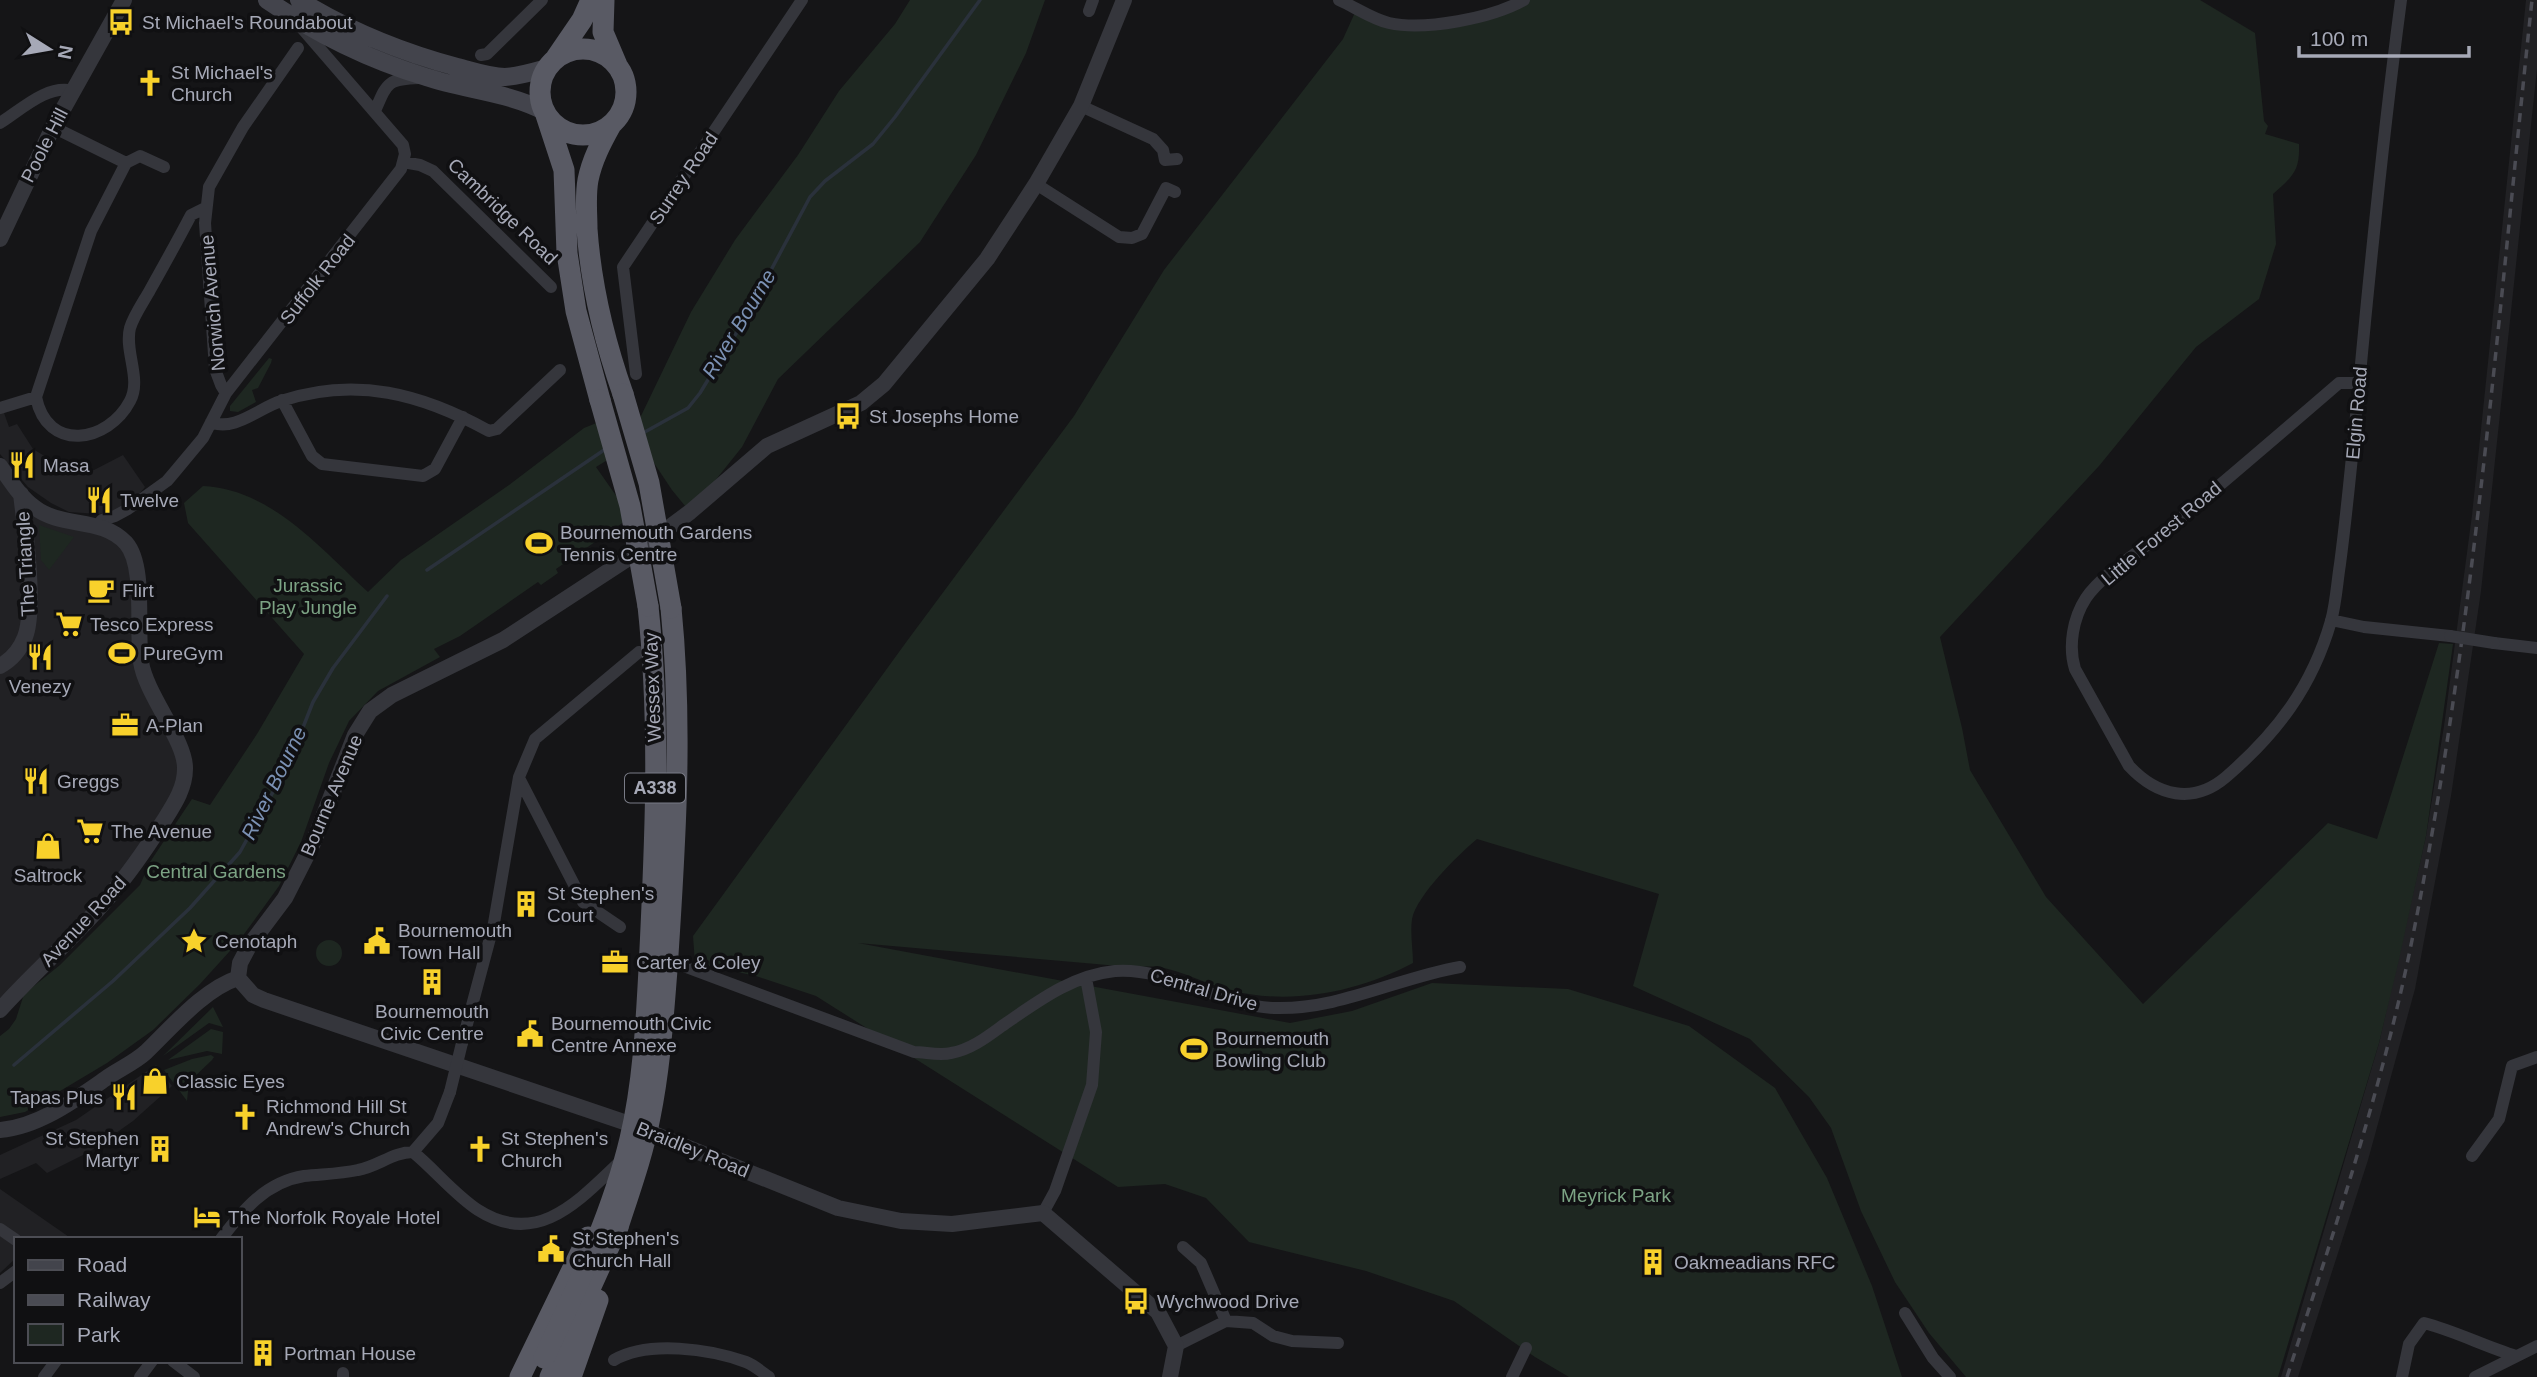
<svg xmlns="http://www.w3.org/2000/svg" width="2537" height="1377" font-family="Arial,sans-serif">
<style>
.built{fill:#212124}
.green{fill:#1e2721}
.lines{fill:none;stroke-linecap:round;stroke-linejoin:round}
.stream{stroke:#2a313b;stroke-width:3.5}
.minor{stroke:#35363c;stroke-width:12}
.tertiary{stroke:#35363c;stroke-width:16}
.secondary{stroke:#43444c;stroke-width:18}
.trunk{stroke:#595a64;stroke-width:21}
.rail{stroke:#4a4b53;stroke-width:3.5;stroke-dasharray:9 7;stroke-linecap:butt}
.minor-bridge{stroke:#35363c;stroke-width:12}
.trunk-bridge{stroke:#595a64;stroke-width:21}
.labels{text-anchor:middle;stroke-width:7;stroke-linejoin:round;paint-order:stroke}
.shield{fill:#101012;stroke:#797b86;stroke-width:2}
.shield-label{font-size:18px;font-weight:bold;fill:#a6a9b7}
.poi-label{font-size:19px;fill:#a6a9b7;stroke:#101012;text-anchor:start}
.street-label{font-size:19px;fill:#a6a9b7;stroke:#101012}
.park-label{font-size:19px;fill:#7ca384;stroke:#101012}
.water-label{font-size:21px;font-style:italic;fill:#7b91b4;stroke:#101012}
</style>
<rect width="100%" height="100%" fill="#151517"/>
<path class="built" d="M2526,0h11v69l-56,522 -30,205 -36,193 -47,171 -70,217h-17l98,-334 47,-207 18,-110 28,-211z
M3,410l6,17 8,-3 16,25 23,14 19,9 19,-2 29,-15 22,32 -9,11 -15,12 -22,4 -30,-2 -18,-9 -23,-16 -28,-33v-43z
M0,466l21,28 105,49 13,102 46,123 -46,92 -139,150z
M156,1065l16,21 -39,35 -44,31 -42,21 -11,-10 -36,16v-24l76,-35z
M0,1189l72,50h-56v19l-16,15z"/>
<path class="green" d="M910,0h135l-19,53 -50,102 -56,87 -142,137 -36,68 -52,65 -18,-22 -20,-30 -12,-42 51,-106 44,-72 63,-85 41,-64 56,-67z
M1524,0h676l55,33 9,88 4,5 -3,8 34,10c1,27 -6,32 -26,50l3,50 -17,55 -63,48 -97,119 -159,171 22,91 8,42 76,127 97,107 185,-181 49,16 62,-196 14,1 -27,192 -28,128 -19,79 -101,334h-312l-37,-44 -34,-51 -34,-71 -30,-83 -22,-31 -59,-58 -117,-53 26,-92 -182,-55c-19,16 -60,56 -65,80 -2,14 1,31 1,44 -55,29 -123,43 -184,27 -23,-6 -48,-20 -72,-23 -8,-1 -18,0 -27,0l-272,-24 432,80 62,-12 80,-28 136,6 121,37 86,62 52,90 45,108 30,91h-333l-34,-20 -81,-56 -88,-30 -117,-29 -43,-44 -41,-14 -47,3 -302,-191 -60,-20 -61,-13 -2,-27 214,-295 167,-225 90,-146 179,-231 14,-31 32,15 42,1z
M269,358l3,1 -1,4 -13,25 -6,2 4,12 -18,10 -8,-1v-5z
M599,422l10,37 -13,8 35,50 -75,52 2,4 -17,12 -3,-3 -78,54 -26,13 6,8 -62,34 -29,30 -20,42 -28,79 -22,44 -40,55 -39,43 -47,46 -46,33 -82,49 -25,5v-81l9,-7 7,-10 8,-25 36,-29 80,-80 10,-23 42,-63 18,6 47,-71 47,-80 -116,-131 -4,-20 19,-17c68,3 118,63 165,106l33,-32 108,-75 75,-57z
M39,525l35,12 -25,33 -8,-10z
M316 953a13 13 0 1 1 26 0a13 13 0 1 1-26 0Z
M213,1007l10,20 -14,-4 -46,33z
M211,1029l12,3 -1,22 -15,-3 -39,9z
M211,1055l3,2 -2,3 -23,22 -2,19 -23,-31 28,-11z"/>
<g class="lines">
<path class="stream" d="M643,433l45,-25 12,-15 46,-76 64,-120 15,-16 48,-37 22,-27 85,-117
M427,570l180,-122
M14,1065l99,-84 77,-73 50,-56 49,-89 24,-61 20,-34 54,-72"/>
<path class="minor" d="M1339,0c16,7 33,19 50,23 36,8 103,-5 135,-23
M1089,11l4,-11
M481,55l6,-1 55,-54
M1081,106l72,33 10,11 2,10 12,-1
M375,111c12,-28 12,-32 44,-33
M0,123c21,-13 47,-39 73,-32
M53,127l73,36
M403,162l17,3 13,6 118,116
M126,163l-35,68 -55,166c11,56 72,46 94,4 12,-22 -6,-50 0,-73 4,-13 14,-27 20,-38 14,-25 28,-50 41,-75l14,-7
M126,163l14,-7 24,11
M1036,184l83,53 13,1 10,-4 24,-46 9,4
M636,374l-13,-107 179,-267
M2359,383h-20c-58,50 -116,100 -175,149 -22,18 -63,43 -78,66 -13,20 -18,48 -11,71l54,97c28,30 64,39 97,11 51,-44 86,-90 105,-156 5,-18 6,-38 9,-57 8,-60 13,-119 19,-179 12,-129 25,-257 42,-385
M226,393l-5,-8 -6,-16 -10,-146 4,-36 34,-60 55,-79
M282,400l30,56 10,8 101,12 12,-7 28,-52
M0,408l36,-11
M211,422c23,10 48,-14 70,-21 75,-25 141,-7 208,30l8,-2 63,-59
M98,525l4,-5 13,-4 13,-7 39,-28 6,-7 30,-36 23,-45 175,-224 4,-15 -2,-9 -102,-118
M2331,620l33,7 86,9
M2494,643l43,5
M519,778l64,124 37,25
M686,967l228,85c11,0 26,4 37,1 19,-3 36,-16 51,-27 35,-24 70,-51 113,-55 55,-4 103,35 159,37 65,2 123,-30 186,-41
M462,1043l32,-120 25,-146 16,-38 104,-87
M413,1152c22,18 41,42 65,58 61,39 103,-12 144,-50
M2472,1156l27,-37 13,-53 25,-9
M1043,1213l12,-22 37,-106 4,-53 -10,-54
M0,1229l16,11
M221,1239c22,-29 45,-57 83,-63 18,-2 36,-2 54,-6 19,-3 35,-18 55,-18l25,-29 12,-31
M1183,1247l18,16 25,58
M0,1283l16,-12
M1905,1313l28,45 17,19
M1176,1346l50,-25 27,2 20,13 19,5 46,2
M614,1360c34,-20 96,-11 132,2 8,3 16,10 23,15
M173,1361l21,16
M44,1377l12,-16
M140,1377l12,-16
M343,1377v-4
M1512,1377l14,-29
M2402,1377l7,-33 15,-21c31,8 60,23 92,33
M2475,1377l62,-31"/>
<path class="tertiary" d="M0,239l53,-112 71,-127
M0,466c10,14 20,31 34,41 28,22 67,9 92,36 20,23 10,86 15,119 5,33 45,79 44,107 0,20 -12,37 -22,53 -17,27 -35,53 -56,77 -33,39 -73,73 -107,111
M0,666c11,-6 20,-16 25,-29 11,-28 0,-110 -4,-143
M238,978l2,-15 9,-17 36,-48 28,-55 42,-108 15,-24 22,-16 111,-55 121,-79 66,-49 77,-66 94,-43 23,-19 103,-125 49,-75 45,-78 43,-106
M238,978l15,17 11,5 360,122 214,86 63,13 51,3 91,-11 115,99 18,34 -6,31
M0,1130c38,-3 75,-30 105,-51 14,-10 29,-16 41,-27 26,-25 58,-63 92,-74"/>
<path class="secondary" d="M267,0c48,33 103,60 159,77 39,13 81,15 118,34
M299,0c50,31 102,52 158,67 16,4 32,10 48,10 15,-1 28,-5 42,-9"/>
<path class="trunk" d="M604,0l-1,32 14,33
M540 92a43 43 0 1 1 86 0a43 43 0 1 1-86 0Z
M556,58l26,-38 9,-20
M546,115l18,55 3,83 9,58 24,89
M611,125c-10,18 -19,35 -23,55 -3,16 -1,33 -1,49 4,57 17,111 36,165
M648,606c13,121 7,243 1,363
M667,970c8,-121 16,-241 4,-362
M520,1377l68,-140
M550,1377l68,-150
M571,1377l27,-77"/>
<path class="rail" d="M2287,1377c45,-140 93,-282 123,-427 64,-313 88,-633 122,-950"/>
<path class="minor-bridge" d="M2450,636l44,7
M450,1092l12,-49"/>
<path class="trunk-bridge" d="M623,394l26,89 22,125
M600,400l30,106 18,100
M618,1227c12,-37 25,-73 32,-110 10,-49 13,-98 17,-147
M544,1358c33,-71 68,-143 86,-219 13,-55 16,-113 19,-170"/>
</g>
<defs>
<symbol id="bus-bare" viewBox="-9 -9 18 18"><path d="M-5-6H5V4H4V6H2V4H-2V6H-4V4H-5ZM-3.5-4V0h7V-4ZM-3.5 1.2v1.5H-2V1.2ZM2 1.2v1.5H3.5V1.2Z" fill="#f8d12b" stroke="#101012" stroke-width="2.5" paint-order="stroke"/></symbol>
<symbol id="church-bare" viewBox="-9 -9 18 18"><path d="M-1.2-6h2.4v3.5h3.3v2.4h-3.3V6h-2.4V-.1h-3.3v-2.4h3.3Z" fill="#f8d12b" stroke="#101012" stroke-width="2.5" paint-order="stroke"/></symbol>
<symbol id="restaurant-bare" viewBox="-9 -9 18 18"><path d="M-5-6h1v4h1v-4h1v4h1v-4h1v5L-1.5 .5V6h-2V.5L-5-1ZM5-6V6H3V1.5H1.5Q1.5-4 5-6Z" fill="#f8d12b" stroke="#101012" stroke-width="2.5" paint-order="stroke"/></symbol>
<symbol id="stadium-bare" viewBox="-9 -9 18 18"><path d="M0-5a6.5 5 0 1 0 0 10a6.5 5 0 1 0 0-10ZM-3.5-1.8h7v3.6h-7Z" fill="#f8d12b" stroke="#101012" stroke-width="2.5" paint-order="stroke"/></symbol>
<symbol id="cafe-bare" viewBox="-9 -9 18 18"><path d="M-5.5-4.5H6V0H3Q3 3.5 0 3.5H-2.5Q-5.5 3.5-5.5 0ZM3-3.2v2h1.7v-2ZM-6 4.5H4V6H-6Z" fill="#f8d12b" stroke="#101012" stroke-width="2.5" paint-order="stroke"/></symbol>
<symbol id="supermarket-bare" viewBox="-9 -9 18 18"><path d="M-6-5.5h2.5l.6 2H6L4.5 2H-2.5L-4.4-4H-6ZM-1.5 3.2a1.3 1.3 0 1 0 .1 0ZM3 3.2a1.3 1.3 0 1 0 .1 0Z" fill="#f8d12b" stroke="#101012" stroke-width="2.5" paint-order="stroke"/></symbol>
<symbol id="office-bare" viewBox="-9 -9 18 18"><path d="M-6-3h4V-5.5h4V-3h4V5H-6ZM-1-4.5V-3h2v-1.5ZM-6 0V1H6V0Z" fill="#f8d12b" stroke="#101012" stroke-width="2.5" paint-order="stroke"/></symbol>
<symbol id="shop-bare" viewBox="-9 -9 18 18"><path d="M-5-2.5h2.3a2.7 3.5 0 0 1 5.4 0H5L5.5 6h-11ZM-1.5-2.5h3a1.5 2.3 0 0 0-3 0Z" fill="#f8d12b" stroke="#101012" stroke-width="2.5" paint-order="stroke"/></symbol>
<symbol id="building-bare" viewBox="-9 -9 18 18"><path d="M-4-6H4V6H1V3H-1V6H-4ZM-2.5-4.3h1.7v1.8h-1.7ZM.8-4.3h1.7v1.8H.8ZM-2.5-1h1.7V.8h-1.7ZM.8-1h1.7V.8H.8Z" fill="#f8d12b" stroke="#101012" stroke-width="2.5" paint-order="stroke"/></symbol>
<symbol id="sight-bare" viewBox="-9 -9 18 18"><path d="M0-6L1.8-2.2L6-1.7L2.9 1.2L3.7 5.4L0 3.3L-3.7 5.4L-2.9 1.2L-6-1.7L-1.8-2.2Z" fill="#f8d12b" stroke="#101012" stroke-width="2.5" paint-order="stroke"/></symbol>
<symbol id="civic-bare" viewBox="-9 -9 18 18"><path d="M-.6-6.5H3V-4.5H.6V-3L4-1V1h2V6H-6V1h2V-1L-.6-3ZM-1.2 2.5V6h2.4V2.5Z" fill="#f8d12b" stroke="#101012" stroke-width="2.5" paint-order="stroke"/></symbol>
<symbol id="hotel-bare" viewBox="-9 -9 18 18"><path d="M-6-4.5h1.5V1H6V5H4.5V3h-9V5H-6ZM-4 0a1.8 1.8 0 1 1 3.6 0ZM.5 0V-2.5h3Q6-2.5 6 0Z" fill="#f8d12b" stroke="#101012" stroke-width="2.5" paint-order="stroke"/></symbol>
</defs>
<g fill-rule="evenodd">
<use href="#bus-bare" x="102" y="3" width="38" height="38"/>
<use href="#church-bare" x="131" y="64" width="38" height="38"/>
<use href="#bus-bare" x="829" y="397" width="38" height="38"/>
<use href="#restaurant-bare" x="3" y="446" width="38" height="38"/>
<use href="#restaurant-bare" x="80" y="481" width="38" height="38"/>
<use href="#stadium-bare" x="520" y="524" width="38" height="38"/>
<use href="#cafe-bare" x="82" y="571" width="38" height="38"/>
<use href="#supermarket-bare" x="50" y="605" width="38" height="38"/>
<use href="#stadium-bare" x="103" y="634" width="38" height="38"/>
<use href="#restaurant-bare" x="21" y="638" width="38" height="38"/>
<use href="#office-bare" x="106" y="706" width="38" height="38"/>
<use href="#restaurant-bare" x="17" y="762" width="38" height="38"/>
<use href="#supermarket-bare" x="71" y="812" width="38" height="38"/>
<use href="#shop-bare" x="29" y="827" width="38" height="38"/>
<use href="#building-bare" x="507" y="885" width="38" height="38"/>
<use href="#sight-bare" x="175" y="922" width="38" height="38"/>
<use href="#civic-bare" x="358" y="922" width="38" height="38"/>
<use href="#office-bare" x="596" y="943" width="38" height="38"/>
<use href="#building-bare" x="413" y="963" width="38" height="38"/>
<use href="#civic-bare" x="511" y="1015" width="38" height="38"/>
<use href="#stadium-bare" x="1175" y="1030" width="38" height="38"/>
<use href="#shop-bare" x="136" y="1062" width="38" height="38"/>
<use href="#restaurant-bare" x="105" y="1078" width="38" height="38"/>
<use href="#church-bare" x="226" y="1098" width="38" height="38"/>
<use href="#building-bare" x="141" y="1130" width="38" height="38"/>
<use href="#church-bare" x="461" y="1130" width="38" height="38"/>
<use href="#hotel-bare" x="188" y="1198" width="38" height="38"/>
<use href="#civic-bare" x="532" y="1230" width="38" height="38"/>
<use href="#building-bare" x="1634" y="1243" width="38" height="38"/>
<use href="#bus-bare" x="1117" y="1282" width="38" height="38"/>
<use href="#building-bare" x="244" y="1334" width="38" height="38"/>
</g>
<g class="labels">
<rect class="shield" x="625" y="773.5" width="60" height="29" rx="5"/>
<g class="shield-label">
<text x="655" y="794">A338</text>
</g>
<g class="poi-label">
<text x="142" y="29">St Michael's Roundabout</text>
<text x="171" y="79">St Michael's<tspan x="171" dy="22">Church</tspan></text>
<text x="869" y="423">St Josephs Home</text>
<text x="43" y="472">Masa</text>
<text x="120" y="507">Twelve</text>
<text x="560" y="539">Bournemouth Gardens<tspan x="560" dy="22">Tennis Centre</tspan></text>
<text x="122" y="597">Flirt</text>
<text x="90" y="631">Tesco Express</text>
<text x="143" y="660">PureGym</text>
<text x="40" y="693" text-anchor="middle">Venezy</text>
<text x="146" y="732">A-Plan</text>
<text x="57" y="788">Greggs</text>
<text x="111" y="838">The Avenue</text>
<text x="48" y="882" text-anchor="middle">Saltrock</text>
<text x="547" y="900">St Stephen's<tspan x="547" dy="22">Court</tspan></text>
<text x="398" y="937">Bournemouth<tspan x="398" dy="22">Town Hall</tspan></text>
<text x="215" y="948">Cenotaph</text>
<text x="636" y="969">Carter &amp; Coley</text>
<text x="432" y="1018" text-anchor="middle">Bournemouth<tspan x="432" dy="22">Civic Centre</tspan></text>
<text x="551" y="1030">Bournemouth Civic<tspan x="551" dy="22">Centre Annexe</tspan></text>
<text x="1215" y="1045">Bournemouth<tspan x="1215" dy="22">Bowling Club</tspan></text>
<text x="176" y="1088">Classic Eyes</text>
<text x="103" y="1104" text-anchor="end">Tapas Plus</text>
<text x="266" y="1113">Richmond Hill St<tspan x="266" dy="22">Andrew's Church</tspan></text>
<text x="139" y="1145" text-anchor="end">St Stephen<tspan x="139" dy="22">Martyr</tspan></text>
<text x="501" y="1145">St Stephen's<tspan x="501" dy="22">Church</tspan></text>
<text x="228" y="1224">The Norfolk Royale Hotel</text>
<text x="572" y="1245">St Stephen's<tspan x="572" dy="22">Church Hall</tspan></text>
<text x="1674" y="1269">Oakmeadians RFC</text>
<text x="1157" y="1308">Wychwood Drive</text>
<text x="284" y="1360">Portman House</text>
</g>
<g class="street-label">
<text transform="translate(44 145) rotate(-63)" y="7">Poole Hill</text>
<text transform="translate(683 178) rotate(-56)" y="7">Surrey Road</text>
<text transform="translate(503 211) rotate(44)" y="7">Cambridge Road</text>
<text transform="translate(317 279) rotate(-52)" y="7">Suffolk Road</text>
<text transform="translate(212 303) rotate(-95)" y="7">Norwich Avenue</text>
<text transform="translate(2356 413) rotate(-85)" y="7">Elgin Road</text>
<text transform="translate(2161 533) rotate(-40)" y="7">Little Forest Road</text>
<text transform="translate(25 564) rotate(-93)" y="7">The Triangle</text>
<text transform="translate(652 687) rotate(-92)" y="7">Wessex Way</text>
<text transform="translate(331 795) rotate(-67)" y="7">Bourne Avenue</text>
<text transform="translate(83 921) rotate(-47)" y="7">Avenue Road</text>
<text transform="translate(1204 989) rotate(16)" y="7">Central Drive</text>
<text transform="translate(693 1149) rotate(22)" y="7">Braidley Road</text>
</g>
<g class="park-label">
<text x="308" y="592">Jurassic<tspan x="308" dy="22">Play Jungle</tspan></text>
<text x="216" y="878">Central Gardens</text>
<text x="1616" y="1202">Meyrick Park</text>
</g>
<g class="water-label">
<text transform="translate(739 324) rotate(-59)" y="7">River Bourne</text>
<text transform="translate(274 783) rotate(-64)" y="7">River Bourne</text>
</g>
</g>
<rect x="14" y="1237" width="228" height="126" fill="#101012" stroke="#4c4d54" stroke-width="2"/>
<rect x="28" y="1260" width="35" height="10" fill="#43444c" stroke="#4c4d54" stroke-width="2"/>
<text x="77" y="1272" font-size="21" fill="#a6a9b7">Road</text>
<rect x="28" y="1295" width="35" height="10" fill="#4a4b53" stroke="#4c4d54" stroke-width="2"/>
<text x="77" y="1307" font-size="21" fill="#a6a9b7">Railway</text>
<rect x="28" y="1324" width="35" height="21" fill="#1e2721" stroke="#4c4d54" stroke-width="2"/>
<text x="77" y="1342" font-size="21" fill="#a6a9b7">Park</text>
<g transform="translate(49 49) rotate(101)" stroke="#101012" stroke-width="5" paint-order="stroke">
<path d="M0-5L12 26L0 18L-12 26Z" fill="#a6a9b7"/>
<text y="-10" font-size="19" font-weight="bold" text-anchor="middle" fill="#a6a9b7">N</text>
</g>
<path d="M2299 46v10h170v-10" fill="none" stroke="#a6a9b7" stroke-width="3.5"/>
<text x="2310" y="46" font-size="21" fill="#a6a9b7" stroke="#101012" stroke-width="5" paint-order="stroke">100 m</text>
</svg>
